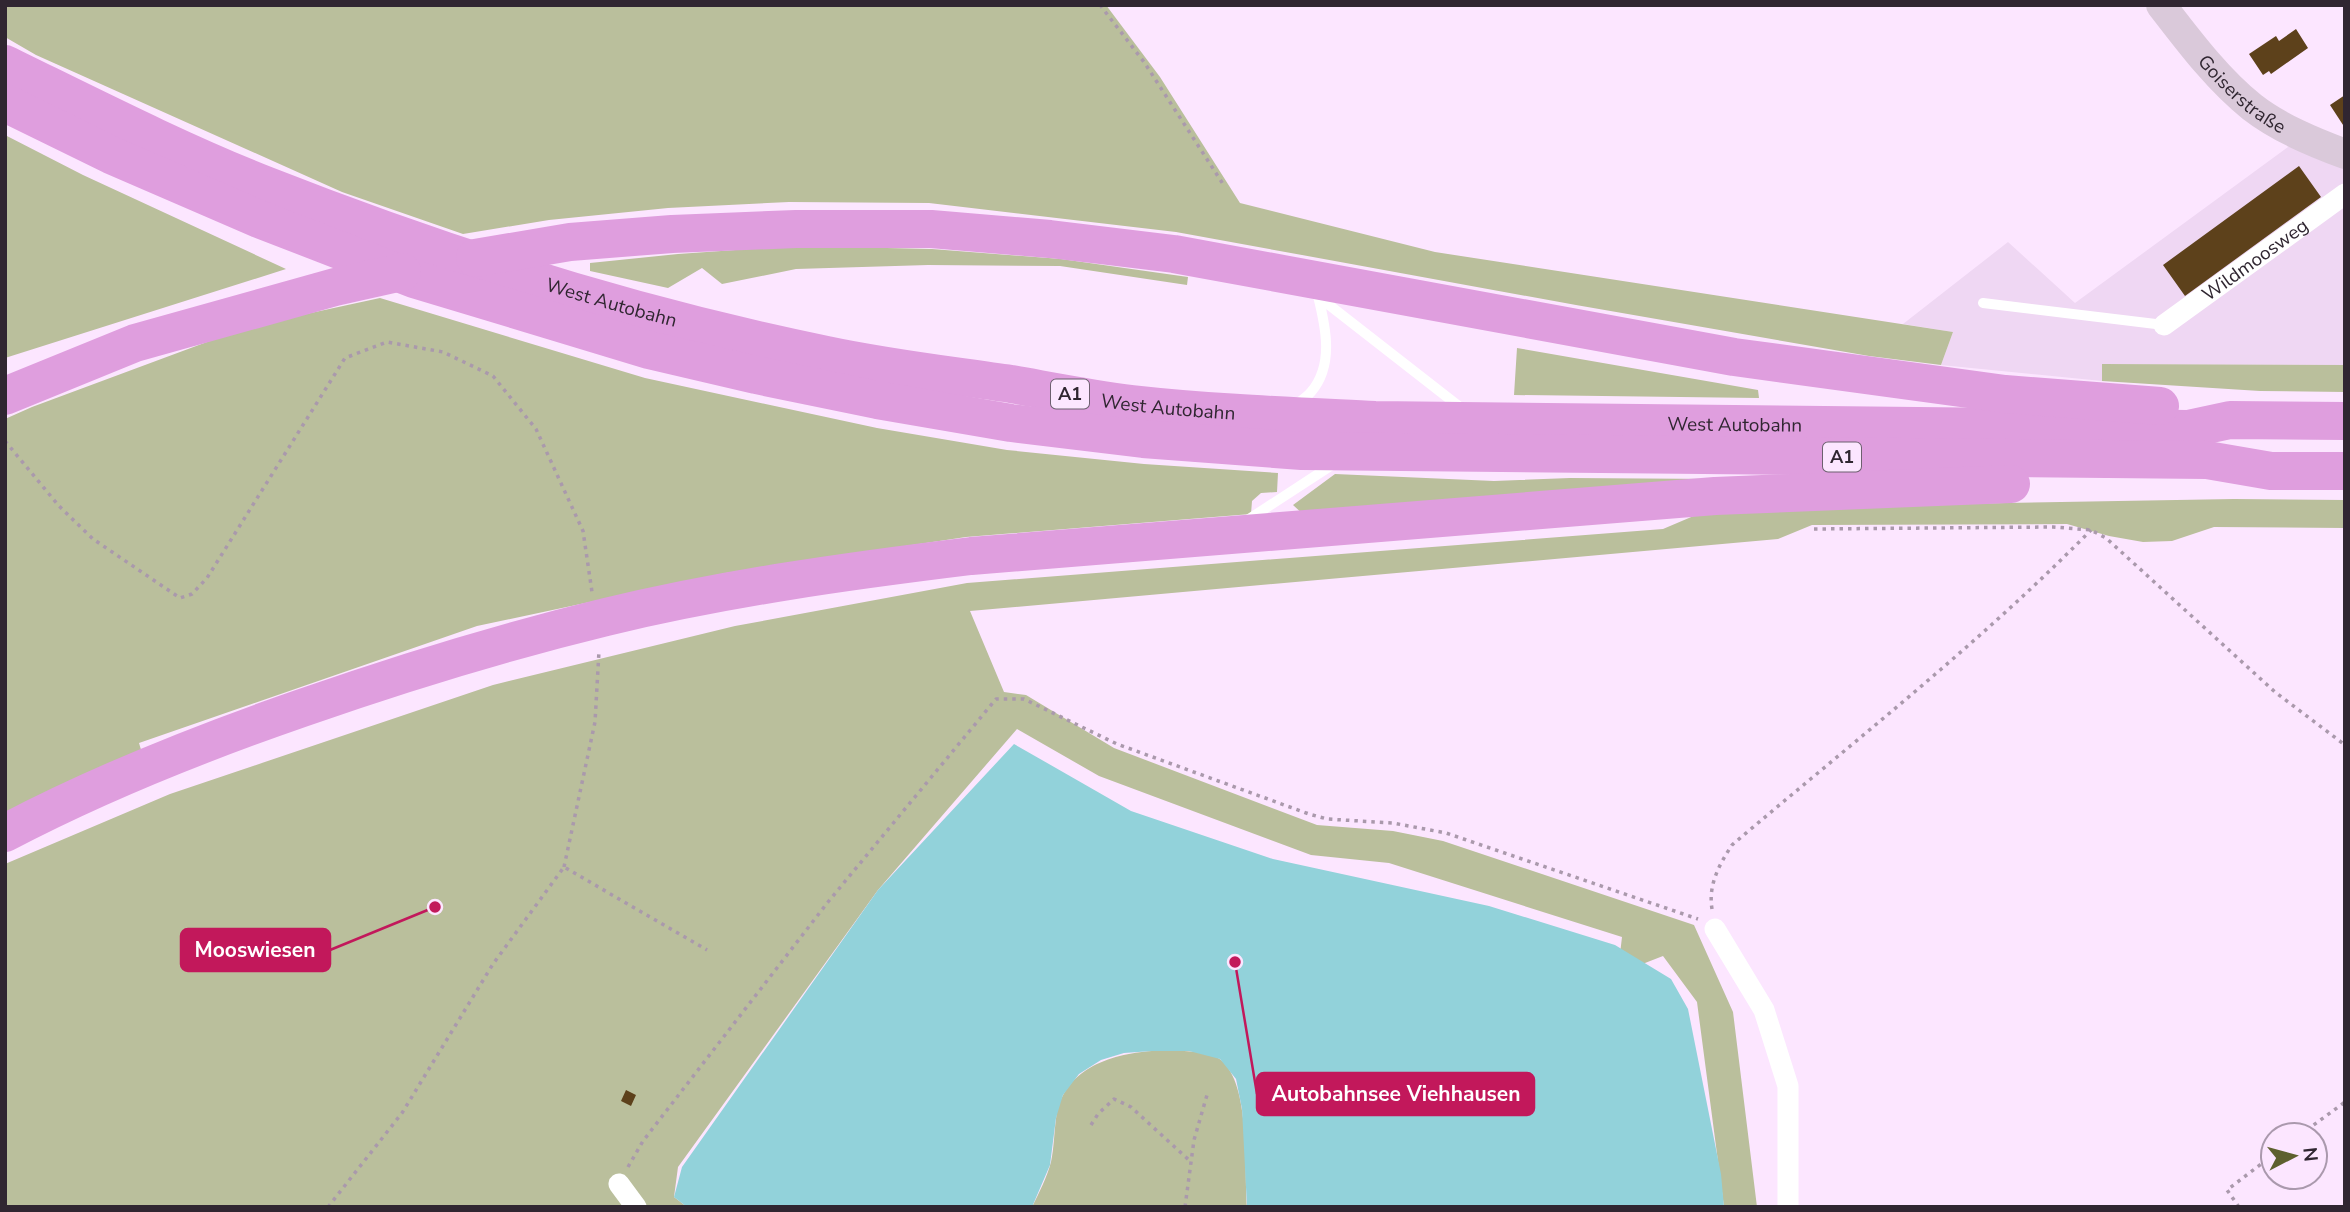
<svg xmlns="http://www.w3.org/2000/svg" width="2350" height="1212" font-family="'Nunito Sans',sans-serif">
<style>
.built{fill:#efd7f3}
.green{fill:#babf9c}
.water{fill:#92d2da}
.building{fill:#5d411b}
.lines{fill:none;stroke-linecap:round;stroke-linejoin:round}
.path{stroke:#aa99ac;stroke-width:3.5;stroke-dasharray:3.5 5;stroke-linecap:butt}
.lane{stroke:#fff;stroke-width:10}
.street{stroke:#fff;stroke-width:21}
.secondary{stroke:#dac9da;stroke-width:30}
.highway{stroke:#df9ede;stroke-width:38}
.labels{text-anchor:middle;stroke-width:7;stroke-linejoin:round;paint-order:stroke}
.shield{fill:#fce6ff;stroke:#6d606f;stroke-width:2}
.shield-label{font-size:18px;font-weight:bold;fill:#302631}
.street-label{font-size:19px;fill:#302631;stroke:#fce6ff}
.leader{fill:none;stroke:#c2185b;stroke-width:2.5}
.callout-dot{fill:#c2185b;stroke:#fce6ff;stroke-width:2.5}
.callout{fill:#c2185b;stroke:#c2185b;stroke-width:2.5}
.callout-label{font-size:21px;text-anchor:middle;font-weight:bold;fill:#fff}
</style>
<rect width="100%" height="100%" fill="#fce6ff"/>
<path class="built" d="M2299,139l46,19v207l-243,-1v17l-161,-16 12,-33 -50,-8 105,-82 67,61z"/>
<path class="green" d="M5,5h1101l54,72 80,126 195,49 518,80 -12,33 -72,-9 -293,-51 -400,-73 -247,-29 -140,-1 -121,6 -119,12 -86,14 -121,-42 -306,-137 -31,-18z
M5,135l78,40 203,94 -281,89z
M795,246l137,3 129,10 127,18 -1,8 -127,-19 -132,-1 -132,4 -74,15 -20,-16 -34,20 -78,-17v-8l88,-9z
M380,298l265,80 232,50 130,22 137,14 134,9 -1,19 -16,1 -9,8 -1,13 -285,23 -240,36 -249,53 -338,117 3,10 -137,65v-399l27,-12 218,-81z
M1517,348l241,42 1,8 -245,-3z
M2102,364l243,1v27l-85,-1 -158,-10z
M1335,474l159,7 76,-3 148,1 -413,37 -12,-11z
M2234,499l111,1v28l-131,-1 -42,14 -29,1 -34,-6 -42,-12 -255,1 -34,14 -808,72 34,81 22,3 88,53 203,77 76,6 50,10 251,84 39,87 24,195h-33l-27,-205 -34,-46 -36,14 -7,-16 2,-17 -233,-74 -78,-8 -212,-79 -82,-47 -139,161 -200,277 -4,30 13,10h-682v-343l165,-70 323,-109 242,-59 232,-43 696,-54 40,-17 246,-8z
M1152,1051c18,0 55,-2 69,9 30,25 23,109 26,147h-215c7,-14 15,-30 19,-45 3,-14 3,-28 5,-43 6,-49 53,-65 96,-68z"/>
<path class="water" d="M1014,744l117,67 142,48 216,47 126,39 56,34 17,30 33,165 3,33h-477l-5,-98 -6,-30 -16,-20 -31,-8h-37l-28,2 -23,7 -22,14 -16,21 -7,23 -6,47 -18,42h-345l-13,-10 8,-30 196,-277z"/>
<path class="building" d="M2296,29l12,19 -37,26 -2,-3 -6,4 -14,-21 27,-18 3,5z
M2345,95v33l-15,-23z
M2299,166l22,31 -136,99 -22,-31z
M626,1090l10,5 -5,11 -10,-5z"/>
<g class="lines">
<path class="path" d="M1100,5l44,57 79,122
M5,441l54,65 34,33 87,59 12,-4 15,-16 138,-220 42,-16 56,10 50,24 43,53 47,102 9,61
M1814,529l239,-2 38,3 15,8 169,154 70,53
M564,867l31,-145 4,-71
M1712,909c-4,-24 7,-44 20,-64 121,-103 247,-201 359,-315
M1091,1125l7,-11 16,-15 17,8 59,54
M2300,1135l45,-33
M628,1167l15,-26 185,-239 168,-203h28l93,45 192,70 18,5 66,4 53,10 252,86
M328,1207l74,-94 91,-149 71,-97 143,83
M1185,1207l9,-67 13,-45
M2239,1207l-12,-17 46,-35"/>
<path class="lane" d="M1315,294l150,117
M1983,303l181,22
M1293,407c6,-5 13,-9 18,-15 23,-27 15,-64 7,-96
M1246,521l89,-58"/>
<g class="street">
<path id="s1" d="M2164,325l181,-131"/>
<path d="M1715,929l49,81 24,76v121"/>
<path d="M619,1184l17,23"/>
</g>
<path class="secondary" id="s2" d="M2161,5c27,35 56,74 91,102 27,21 61,35 93,47"/>
<g class="highway">
<path id="s3" d="M5,64c86,42 172,86 260,121 183,72 370,131 562,170 61,13 123,20 184,29 40,7 80,15 121,20 80,9 162,12 243,16l813,9 42,-9 115,1"/>
<path d="M5,103l106,52 148,64 155,60 235,71 107,25 121,25 134,23 132,16 159,12 905,9 64,11h74"/>
<path d="M475,258l95,-16 102,-8 124,-5h135l119,10 124,15 560,103 271,37 155,12"/>
<path d="M5,396l130,-53 200,-56 67,-15"/>
<path d="M5,833c95,-50 196,-90 297,-125 100,-35 201,-66 304,-91 120,-29 242,-46 365,-61l744,-60 296,-12"/>
</g>
</g>
<g class="labels">
<g class="shield">
<rect x="1051" y="379.5" width="38" height="29" rx="5"/>
<rect x="1823" y="442.5" width="38" height="29" rx="5"/>
</g>
<g class="shield-label">
<text x="1070" y="400">A1</text>
<text x="1842" y="463">A1</text>
</g>
<g class="street-label">
<text dy="7" stroke="none"><textPath href="#s2" startOffset="121">Goiserstraße</textPath></text>
<text dy="7" stroke="none"><textPath href="#s1" startOffset="112">Wildmoosweg</textPath></text>
<text dy="7" stroke="none"><textPath href="#s3" startOffset="653">West Autobahn</textPath></text>
<text dy="7" stroke="none"><textPath href="#s3" startOffset="1220">West Autobahn</textPath></text>
<text dy="7" stroke="none"><textPath href="#s3" startOffset="1787">West Autobahn</textPath></text>
</g>
</g>
<path class="leader" d="M435 907L330 950M1235 962L1257 1094"/>
<g class="callout-dot">
<circle cx="435" cy="907" r="7"/>
<circle cx="1235" cy="962" r="7"/>
</g>
<g class="callout">
<rect x="181" y="929" width="149" height="42" rx="7"/>
<rect x="1257" y="1073" width="277" height="42" rx="7"/>
</g>
<g class="callout-label">
<text x="255" y="957">Mooswiesen</text>
<text x="1396" y="1101">Autobahnsee Viehhausen</text>
</g>
<rect width="2350" height="1212" fill="none" stroke="#302631" stroke-width="14"/>
<g transform="translate(2294 1156) rotate(84)"><circle r="33" fill="#fce6ff" stroke="#aa99ad" stroke-width="2"/>
<path d="M0-5L12 26L0 18L-12 26Z" fill="#5e602e"/>
<text y="-10" font-size="19" font-weight="bold" text-anchor="middle" fill="#302631">N</text>
</g>
</svg>
